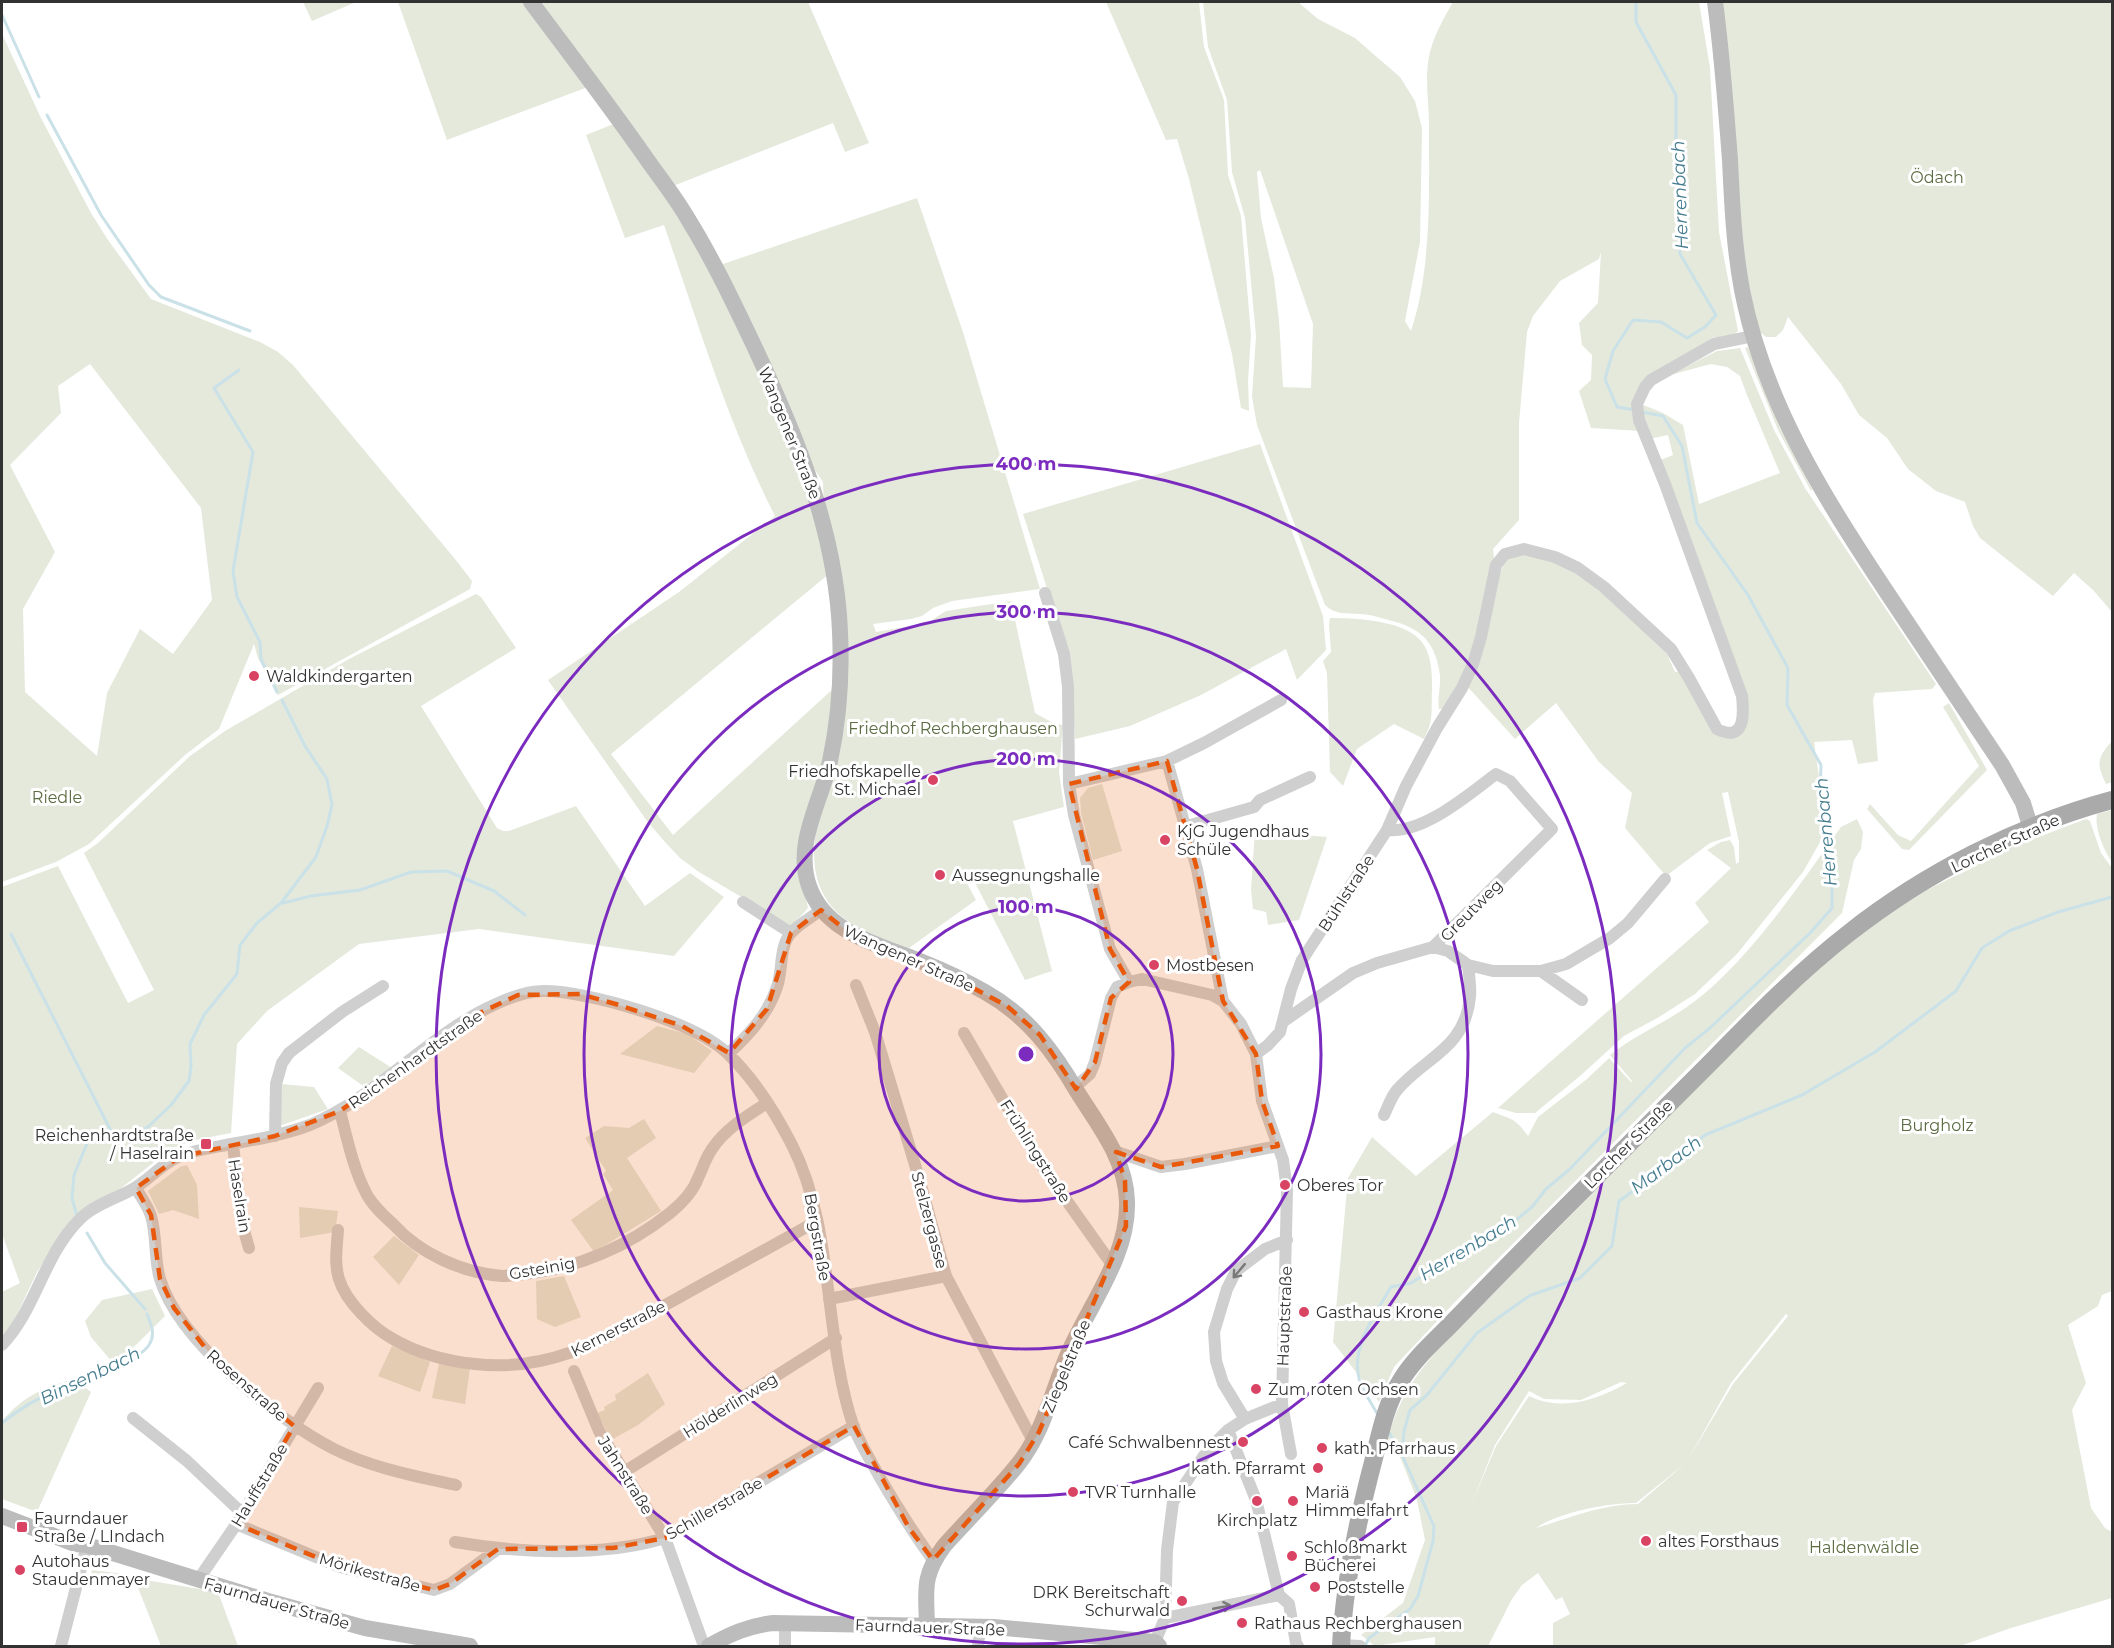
<svg xmlns="http://www.w3.org/2000/svg" width="2114" height="1648" font-family="Montserrat,sans-serif">
<style>
.green{fill:#e4e9dc;fill-rule:evenodd}
.lines{fill:none;stroke-linecap:round;stroke-linejoin:round}
.stream{stroke:#cae1e8;stroke-width:3}
.street{stroke:#cfcfcf;stroke-width:12}
.secondary{stroke:#bcbcbc;stroke-width:16}
.primary{stroke:#aaa;stroke-width:18}
.oneway{stroke:#797979}
.marked{fill:#e8590c;fill-opacity:0.2;stroke:#e8590c;stroke-width:4.5;stroke-dasharray:12 8;stroke-linejoin:round}
.ring{fill:none;stroke:#7b2cbf;stroke-width:3}
.poi-dot{fill:#da4464;stroke:#fff;stroke-width:2}
.labels{text-anchor:middle;stroke-width:6;stroke-linejoin:round;paint-order:stroke}
.park-label{font-size:16px;fill:#5b6c42;stroke:#fff}
.street-label{font-size:16px;fill:#323232;stroke:#fff}
.poi-label{font-size:16px;fill:#323232;stroke:#fff;text-anchor:start}
.water-label{font-size:18px;font-style:italic;fill:#457d90;stroke:#fff}
.centre{fill:#7b2cbf;stroke:#fff;stroke-width:3}
.ring-label{font-size:18px;text-anchor:middle;font-weight:bold;fill:#7b2cbf;stroke:#fff;stroke-width:6;stroke-linejoin:round;paint-order:stroke}
</style>
<rect width="100%" height="100%" fill="#fff"/>
<path class="green" d="M303,2h53l-44,19z
M398,2h126l64,85 -141,53z
M537,2h271l61,141 -24,9 -12,-29 -160,63z
M1106,2h93l5,45 20,53 4,75 13,41 10,119 -3,46 1,30 -8,-3 -9,-54 -43,-175 -12,-40 -11,1z
M1203,2h95l20,17 37,19 23,20 22,19 15,24 7,27 -2,114 -15,79 6,10c21,-63 18,-140 18,-206 0,-24 -5,-49 1,-73 5,-19 14,-34 23,-50h246l11,66 9,164 19,99 -7,6 -15,2 -2,-2 -10,6 -61,43 -2,45 -50,-3 -12,-37 12,-11 1,-25 -10,-10 -3,-22 19,-20 3,-51 -2,7 -39,22 -27,35 -6,16 -8,91v97l-26,29 1,8 -15,79 -9,28 -27,45h-4c-2,-11 2,-22 1,-33 -4,-32 -17,-47 -48,-55 -11,-3 -22,-7 -32,-7 -14,-1 -25,1 -35,-9l-68,-180 -5,-28 4,-61 -11,-118 -13,-46 -5,-72 -19,-53zM1260,170l53,154 -2,64 -28,-1 -4,-67 -5,-42 -13,-60 -4,-46z
M1720,2h392v610l-18,-21 -20,-18 -21,23 -73,-58 -7,-12 -8,-24 -29,-11 -28,-22 -21,-31 -28,-23 -18,-31 -53,-67 -5,13 -7,7h-10l-6,-5 -12,-38z
M2,34l39,84 50,95 17,27 43,59 109,43 18,10 15,13 162,194 17,22 -2,8 -192,106 -20,-37 -4,-14 -35,85 -34,26 -96,89 -33,18 -54,20zM90,364l111,144 11,92 -39,54 -33,-25 -33,64 -10,63 -72,-64 -2,-83 32,-57 -45,-87 51,-52 -3,-27z
M616,123l40,54 76,132 67,152 31,112 -219,181 62,81 162,-148 -5,45 -32,116c-3,26 6,36 10,60l-15,17h-4l-90,-53 -19,-14 -16,-17 -17,-20 -99,-141 131,-88 96,-76c-47,-92 -77,-193 -111,-291l-39,13 -39,-103z
M917,198l46,134 77,257 -88,12 -19,7 -11,8 -11,3 -38,5 3,8 51,-9 19,-12 65,-10 24,112 20,11 8,1 -4,47 5,35 -51,14 39,150 -27,9 -57,-111 -6,5 14,26 -67,48c-33,-12 -73,-23 -88,-59 -21,-47 12,-107 19,-156 3,-17 -3,-53 -5,-73 -4,-59 -10,-118 -12,-178l-14,-21 -89,-196z
M1748,347l32,81 32,61 -1,2 -33,-61 -33,-82z
M1740,348l34,82 31,58 131,196 -4,5 -57,4 -2,7 5,61 -20,3 -6,-24 -38,2 11,76 -5,24 -17,30 -66,82 -42,40 -36,23 -35,19 -44,40 -45,37h-19l-18,-5 211,-186 -14,-19 36,-35 -24,-18 14,-8 9,-2 4,7 2,17 3,-2v-20l-11,-50 -6,1 9,43 -21,7 -44,33 -41,-48 7,-35 -33,-31 -43,-59 -41,36 -48,-53 30,-106 8,-19 7,-5 9,-3 45,13 38,26 62,60 9,20 6,-1 40,63 25,-17 -88,-256 15,-6 -5,-20 -19,4 -8,-35 22,9 20,12 16,79 81,-31 -33,-78 -7,-19 -13,-9 -16,-3 -41,11 47,-24z
M1260,444l63,172 3,34 -29,30 -11,-31 -85,46 -71,31 -55,13c-2,-77 -28,-152 -52,-225z
M476,594l5,3 35,51 -95,58 76,122 6,3h6l67,-25 69,100 45,-33 34,24 -50,59 -195,-27 -120,15 -92,67 -30,33 -6,89 -41,8 -23,11 -47,37 -47,30 -36,53 -24,51 -11,13v-44l18,-9 -18,-49v-347l56,-21 70,137 26,-13 -70,-137 14,-10 92,-87 35,-25 124,-72z
M1330,618c27,0 79,2 94,27 8,13 8,31 8,45 -1,20 2,31 -8,49l-30,-15 -37,25 -14,37 -13,-14 -3,-99 -4,-12 8,-9 -2,-27z
M1949,703l38,67 -78,80 -7,-1 -35,-40 3,-5 28,31 13,6 68,-75 -36,-59z
M2112,741v41l-6,2c-10,-21 -9,-26 6,-43z
M1102,784l20,67 -29,9 -12,-47 -1,-15 8,-10z
M2112,810v52c-8,-11 -18,-34 -15,-48z
M1857,819l6,13 -2,17 -7,11 -12,53 -388,390 -60,64 -15,35 -46,-60 15,-164 24,-41 44,39 77,-64c20,8 22,6 35,24l10,-19 49,-38 22,-21 22,24 1,-1 -22,-26c26,-21 58,-33 85,-54 54,-41 106,-118 146,-174z
M2086,819l4,2 11,32 11,15v423l-10,4 -4,11 -30,19 18,58 -14,27 19,98 14,20 7,4v66l-101,30 -51,18h-407v-23l17,-9 -8,-17 -6,3 -18,-27 -16,12 -10,14 -24,47h-53v-9l-60,9 -14,-11 42,-32 22,-63 -8,-40 -16,-41 -13,-20c10,-39 27,-64 54,-94l368,-371 77,-60 42,-25 83,-42zM1786,1314l2,2 -55,68 -45,76 43,-77zM1621,1382l6,1c-30,17 -65,29 -98,13l-33,50 -24,57 23,-58 34,-54 15,8 37,1zM1686,1463l-48,41c-36,0 -68,14 -102,24 23,-16 72,-25 100,-25z
M1255,831l72,6 -28,83 -31,5 -2,-13 -13,-3 -2,-20z
M657,1026l30,8 25,17 -18,22 -74,-19z
M359,1047l33,21 -26,20 -28,-20z
M282,1084l32,3 14,22 -49,17z
M644,1119l12,19 -29,20 34,53 -67,41 -23,-32 42,-30 -10,-16 3,-3 -21,-33 19,-12 25,2z
M187,1165l10,20 2,34 -26,-9 -14,4 -11,-23 32,-24z
M299,1207l39,4 -3,21 -35,6z
M394,1236l25,19 -20,30 -26,-28z
M564,1276l17,41 -26,10 -18,-8 -1,-38z
M152,1289l13,27 -28,28 -24,19 -22,-26 -6,-16 17,-21z
M392,1346l38,16 -10,30 -42,-16z
M439,1364l31,4 -5,36 -33,-6z
M648,1373l17,31 -27,21 -27,15 -14,-27 8,-3 -1,-3 12,-7 -1,-5z
M74,1379l17,13 -54,120 -35,-13v-78c22,-25 40,-33 72,-42z
M92,1570l25,3 16,5 85,14 20,54h-77l-24,-61 -23,-7 -26,4z"/>
<g class="lines">
<path class="stream" d="M2,15l37,82
M47,115l54,100 48,70 12,12 89,34
M239,370l-25,18 39,64 -20,119 4,26 23,45 1,17 16,33
M1635,410l-18,-3 -12,-28 8,-28 20,-31 28,2 26,16 18,-11 11,-12 -36,-61 -4,-67v-92l-40,-73v-20
M283,903l28,-7 49,-6 51,-18 36,-1 47,20 31,24
M11,934l100,197
M77,1216l-5,-18 2,-23 14,-34 11,-9 12,-1 15,5 10,-2 13,-8 22,-21 18,-24 2,-15 -1,-22 14,-29 33,-41 3,-29 17,-22 24,-20 35,-46 11,-31 5,-21 -5,-26 -22,-33 -23,-46
M87,1233l18,30 40,46
M1378,1415c-6,-11 -14,-22 -18,-33 -11,-33 15,-67 31,-95l20,-4 60,-38 35,-17 26,-21 14,-18 24,-20 115,-121 25,-20 100,-95 22,-25v-50l-12,-61 1,-32 -34,-60 1,-37 -40,-73 -51,-72 -15,-77 -19,-30 -21,-4
M2,1423c18,-15 42,-28 64,-37 20,-8 72,-24 83,-41 7,-11 2,-21 -2,-31
M1388,1431l14,24
M1365,1646l4,-8 41,-29 8,-13 15,-55 1,-15 -32,-71 2,-24 6,-21 16,-14 51,-63 52,-37 51,-18 32,-32 7,-45 49,-35 37,-31 97,-40 73,-43 81,-61 26,-43 27,-17 49,-19 54,-15"/>
<path class="street" d="M1045,593l19,61 4,33 1,97 5,31 36,134 19,33
M1167,761l30,108 26,132
M1069,784l98,-23 37,-18 77,-43
M1187,826l67,-19 6,-7 50,-23
M743,902l48,31
M1433,947l15,4 20,14 25,6h48l25,-7 44,-26 18,-15 37,-44
M1541,971l41,29
M856,985l19,47 44,146 27,98 87,165
M1284,1021l69,-48 24,-10 56,-16 119,-118 -42,-48 -14,-7c-28,21 -73,60 -109,56
M964,1033l76,130 73,103
M728,1054c21,-19 40,-40 49,-67 6,-17 2,-41 14,-54 8,-9 21,-16 30,-23
M1256,1054l12,-9 12,-13 11,-43 11,-29 85,-130 19,-44 31,-58 25,-40 11,-24 8,-27 15,-72 9,-11 19,-5 31,8 23,11 26,19 67,62 18,29 28,51c28,14 27,-14 25,-33l-77,-212 -26,-64 -2,-16 8,-17 6,-7 63,-36 39,-8
M1075,1087l15,-13 5,-12 16,-64 6,-11 12,-5 13,-3 70,16 11,6 18,23 15,30 6,47 21,59 4,30 -5,214 9,50
M340,1111c7,27 13,57 26,82 6,12 17,22 27,31 26,29 69,49 109,52 7,0 15,-1 22,-2 52,-5 105,-28 146,-61 11,-9 23,-21 28,-35 5,-10 7,-19 14,-29 13,-20 35,-33 55,-46
M1384,1115c4,-8 7,-18 13,-25 28,-33 68,-41 73,-93 1,-10 -1,-22 -2,-32
M275,1136l1,-52 6,-21 7,-10 53,-41 41,-26
M233,1144l8,76 8,28
M1114,1151l47,16 24,-3 93,-18
M136,1188c4,8 12,18 15,28 6,20 3,43 9,63 19,62 117,141 174,170 38,19 81,27 122,36
M338,1230c-1,16 -4,33 1,49 7,23 34,49 54,60 26,15 52,22 82,25 81,9 135,-29 203,-66 46,-26 93,-51 139,-77
M829,1299l117,-23
M2,1345c35,-37 41,-90 79,-127 13,-13 34,-19 50,-28 17,-9 29,-25 47,-33 15,-7 32,-9 48,-12 28,-5 57,-10 84,-20 69,-29 118,-91 186,-121 15,-7 31,-13 48,-13 45,0 149,31 182,61 27,25 49,60 66,93 43,85 31,190 61,280 6,17 17,34 26,51 17,29 34,57 54,84
M574,1371l25,60 66,107 39,108
M133,1418l54,43 55,52
M1245,1419l-22,-36 -7,-22 -2,-29 13,-43 9,-18 29,-22 22,-9
M1228,1430l28,70 23,95 10,9 7,39 2,3
M624,1472l212,-134
M236,1524l104,43 94,23 16,-6 48,-35
M455,1542c63,11 148,15 210,-4l189,-112
M198,1580l37,-54 83,-138
M1165,1618l114,-23
M1155,1642l10,-24 2,-68 6,-48 34,-51 21,-21 17,-11 37,-15
M1341,1645l19,1
M61,1646l26,-101
M785,1646v-23
M978,1646l2,-19"/>
<path class="secondary" d="M531,2c39,52 78,103 115,156 14,20 30,40 42,61 26,42 47,87 68,131 42,90 80,182 84,282 2,42 -1,87 -10,129 -9,41 -36,82 -21,125 17,50 75,59 118,78 20,8 40,18 58,28 43,24 69,60 93,101 21,33 48,67 49,108 2,55 -38,104 -59,153 -16,37 -24,77 -49,109 -23,29 -50,55 -75,83 -22,30 -18,44 -17,79
M1715,2c7,52 11,105 15,158 2,43 4,87 12,130 22,113 82,207 144,301 39,58 77,116 116,174l21,38 8,26
M2,1516l73,28 12,1 181,56 97,27 105,18
M709,1646c21,-12 39,-20 64,-23l221,4 161,15 4,4"/>
<path class="primary" d="M1341,1646c3,-62 16,-123 32,-184 7,-27 12,-56 27,-80 14,-24 37,-43 56,-63 34,-35 68,-70 102,-104 51,-51 103,-103 154,-154 44,-45 88,-90 137,-128 76,-60 170,-108 263,-133"/>
</g>
<defs><path id="oneway-shaft" d="M-6 0H5M1.5-3L5.5 0L1.5 3" fill="none" stroke-width="1.6" stroke-linecap="round" stroke-linejoin="round" transform="scale(1.5)"/></defs>
<g class="oneway">
<use href="#oneway-shaft" transform="translate(1239 1271) rotate(130)"/>
<use href="#oneway-shaft" transform="translate(1222 1607) rotate(-11)"/>
</g>
<path class="marked" d="M1167,761l30,108 26,132 33,53 6,47 16,45 -117,21 -45,-15 9,29 1,45 -87,206 -20,32 -86,96 -24,-32 -55,-102 -189,112 -52,10 -115,1 -48,35 -16,6 -94,-23 -104,-43 58,-98 -80,-67 -40,-51 -14,-29 -9,-64 -15,-27 43,-31 96,-21 65,-25 129,-93 49,-23 62,-1 39,11 63,21 47,27 38,-44 24,-76 30,-23 27,22 84,34 75,40 33,29 36,54 19,-27 16,-64 18,-16 -19,-33 -41,-165z"/>
<g class="ring">
<circle cx="1026" cy="1054" r="147"/>
<circle cx="1026" cy="1054" r="295"/>
<circle cx="1026" cy="1054" r="442"/>
<circle cx="1026" cy="1054" r="590"/>
</g>
<g class="poi-dot">
<circle cx="254" cy="676" r="6"/>
<circle cx="933" cy="780" r="6"/>
<circle cx="1165" cy="840" r="6"/>
<circle cx="940" cy="875" r="6"/>
<circle cx="1154" cy="965" r="6"/>
<rect x="200" y="1138" width="12" height="12" rx="3"/>
<circle cx="1285" cy="1185" r="6"/>
<circle cx="1304" cy="1312" r="6"/>
<circle cx="1256" cy="1389" r="6"/>
<circle cx="1243" cy="1442" r="6"/>
<circle cx="1322" cy="1448" r="6"/>
<circle cx="1318" cy="1468" r="6"/>
<circle cx="1073" cy="1492" r="6"/>
<circle cx="1257" cy="1501" r="6"/>
<circle cx="1293" cy="1501" r="6"/>
<rect x="16" y="1521" width="12" height="12" rx="3"/>
<circle cx="1646" cy="1541" r="6"/>
<circle cx="1292" cy="1556" r="6"/>
<circle cx="20" cy="1570" r="6"/>
<circle cx="1315" cy="1587" r="6"/>
<circle cx="1182" cy="1601" r="6"/>
<circle cx="1242" cy="1623" r="6"/>
</g>
<g class="labels">
<g class="park-label">
<text x="1937" y="183">Ödach</text>
<text x="953" y="734">Friedhof Rechberghausen</text>
<text x="57" y="803">Riedle</text>
<text x="1937" y="1131">Burgholz</text>
<text x="1864" y="1553">Haldenwäldle</text>
</g>
<g class="street-label">
<text transform="translate(790 433) rotate(68)" y="6">Wangener Straße</text>
<text transform="translate(2005 843) rotate(-25)" y="6">Lorcher Straße</text>
<text transform="translate(1346 893) rotate(-57)" y="6">Bühlstraße</text>
<text transform="translate(1471 910) rotate(-45)" y="6">Greutweg</text>
<text transform="translate(909 958) rotate(24)" y="6">Wangener Straße</text>
<text transform="translate(415 1059) rotate(-35)" y="6">Reichenhardtstraße</text>
<text transform="translate(1628 1144) rotate(-45)" y="6">Lorcher Straße</text>
<text transform="translate(1036 1151) rotate(58)" y="6">Frühlingstraße</text>
<text transform="translate(240 1196) rotate(81)" y="6">Haselrain</text>
<text transform="translate(930 1220) rotate(75)" y="6">Stelzergasse</text>
<text transform="translate(818 1237) rotate(80)" y="6">Bergstraße</text>
<text transform="translate(542 1268) rotate(-10)" y="6">Gsteinig</text>
<text transform="translate(1284 1316) rotate(-88)" y="6">Hauptstraße</text>
<text transform="translate(618 1328) rotate(-27)" y="6">Kernerstraße</text>
<text transform="translate(1066 1366) rotate(-67)" y="6">Ziegelstraße</text>
<text transform="translate(247 1385) rotate(41)" y="6">Rosenstraße</text>
<text transform="translate(730 1405) rotate(-32)" y="6">Hölderlinweg</text>
<text transform="translate(626 1475) rotate(58)" y="6">Jahnstraße</text>
<text transform="translate(259 1485) rotate(-59)" y="6">Hauffstraße</text>
<text transform="translate(714 1508) rotate(-30)" y="6">Schillerstraße</text>
<text transform="translate(370 1572) rotate(16)" y="6">Mörikestraße</text>
<text transform="translate(277 1603) rotate(16)" y="6">Faurndauer Straße</text>
<text transform="translate(930 1627) rotate(2)" y="6">Faurndauer Straße</text>
</g>
<g class="poi-label">
<text x="266" y="682">Waldkindergarten</text>
<text x="921" y="777" text-anchor="end">Friedhofskapelle<tspan x="921" dy="18">St. Michael</tspan></text>
<text x="1177" y="837">KjG Jugendhaus<tspan x="1177" dy="18">Schüle</tspan></text>
<text x="952" y="881">Aussegnungshalle</text>
<text x="1166" y="971">Mostbesen</text>
<text x="194" y="1141" text-anchor="end">Reichenhardtstraße<tspan x="194" dy="18">/ Haselrain</tspan></text>
<text x="1297" y="1191">Oberes Tor</text>
<text x="1316" y="1318">Gasthaus Krone</text>
<text x="1268" y="1395">Zum roten Ochsen</text>
<text x="1231" y="1448" text-anchor="end">Café Schwalbennest</text>
<text x="1334" y="1454">kath. Pfarrhaus</text>
<text x="1306" y="1474" text-anchor="end">kath. Pfarramt</text>
<text x="1085" y="1498">TVR Turnhalle</text>
<text x="1305" y="1498">Mariä<tspan x="1305" dy="18">Himmelfahrt</tspan></text>
<text x="34" y="1524">Faurndauer<tspan x="34" dy="18">Straße / LIndach</tspan></text>
<text x="1257" y="1526" text-anchor="middle">Kirchplatz</text>
<text x="1658" y="1547">altes Forsthaus</text>
<text x="1304" y="1553">Schloßmarkt<tspan x="1304" dy="18">Bücherei</tspan></text>
<text x="32" y="1567">Autohaus<tspan x="32" dy="18">Staudenmayer</tspan></text>
<text x="1327" y="1593">Poststelle</text>
<text x="1170" y="1598" text-anchor="end">DRK Bereitschaft<tspan x="1170" dy="18">Schurwald</tspan></text>
<text x="1254" y="1629">Rathaus Rechberghausen</text>
</g>
<g class="water-label">
<text transform="translate(1680 195) rotate(-92)" y="6">Herrenbach</text>
<text transform="translate(1826 832) rotate(-95)" y="6">Herrenbach</text>
<text transform="translate(1666 1165) rotate(-37)" y="6">Marbach</text>
<text transform="translate(1468 1248) rotate(-31)" y="6">Herrenbach</text>
<text transform="translate(90 1376) rotate(-26)" y="6">Binsenbach</text>
</g>
</g>
<circle cx="1026" cy="1054" r="9" class="centre"/>
<g class="ring-label">
<text x="1026" y="470">400 m</text>
<text x="1026" y="618">300 m</text>
<text x="1026" y="765">200 m</text>
<text x="1026" y="913">100 m</text>
</g>
<rect width="2114" height="1648" fill="none" stroke="#323232" stroke-width="6"/>
</svg>
